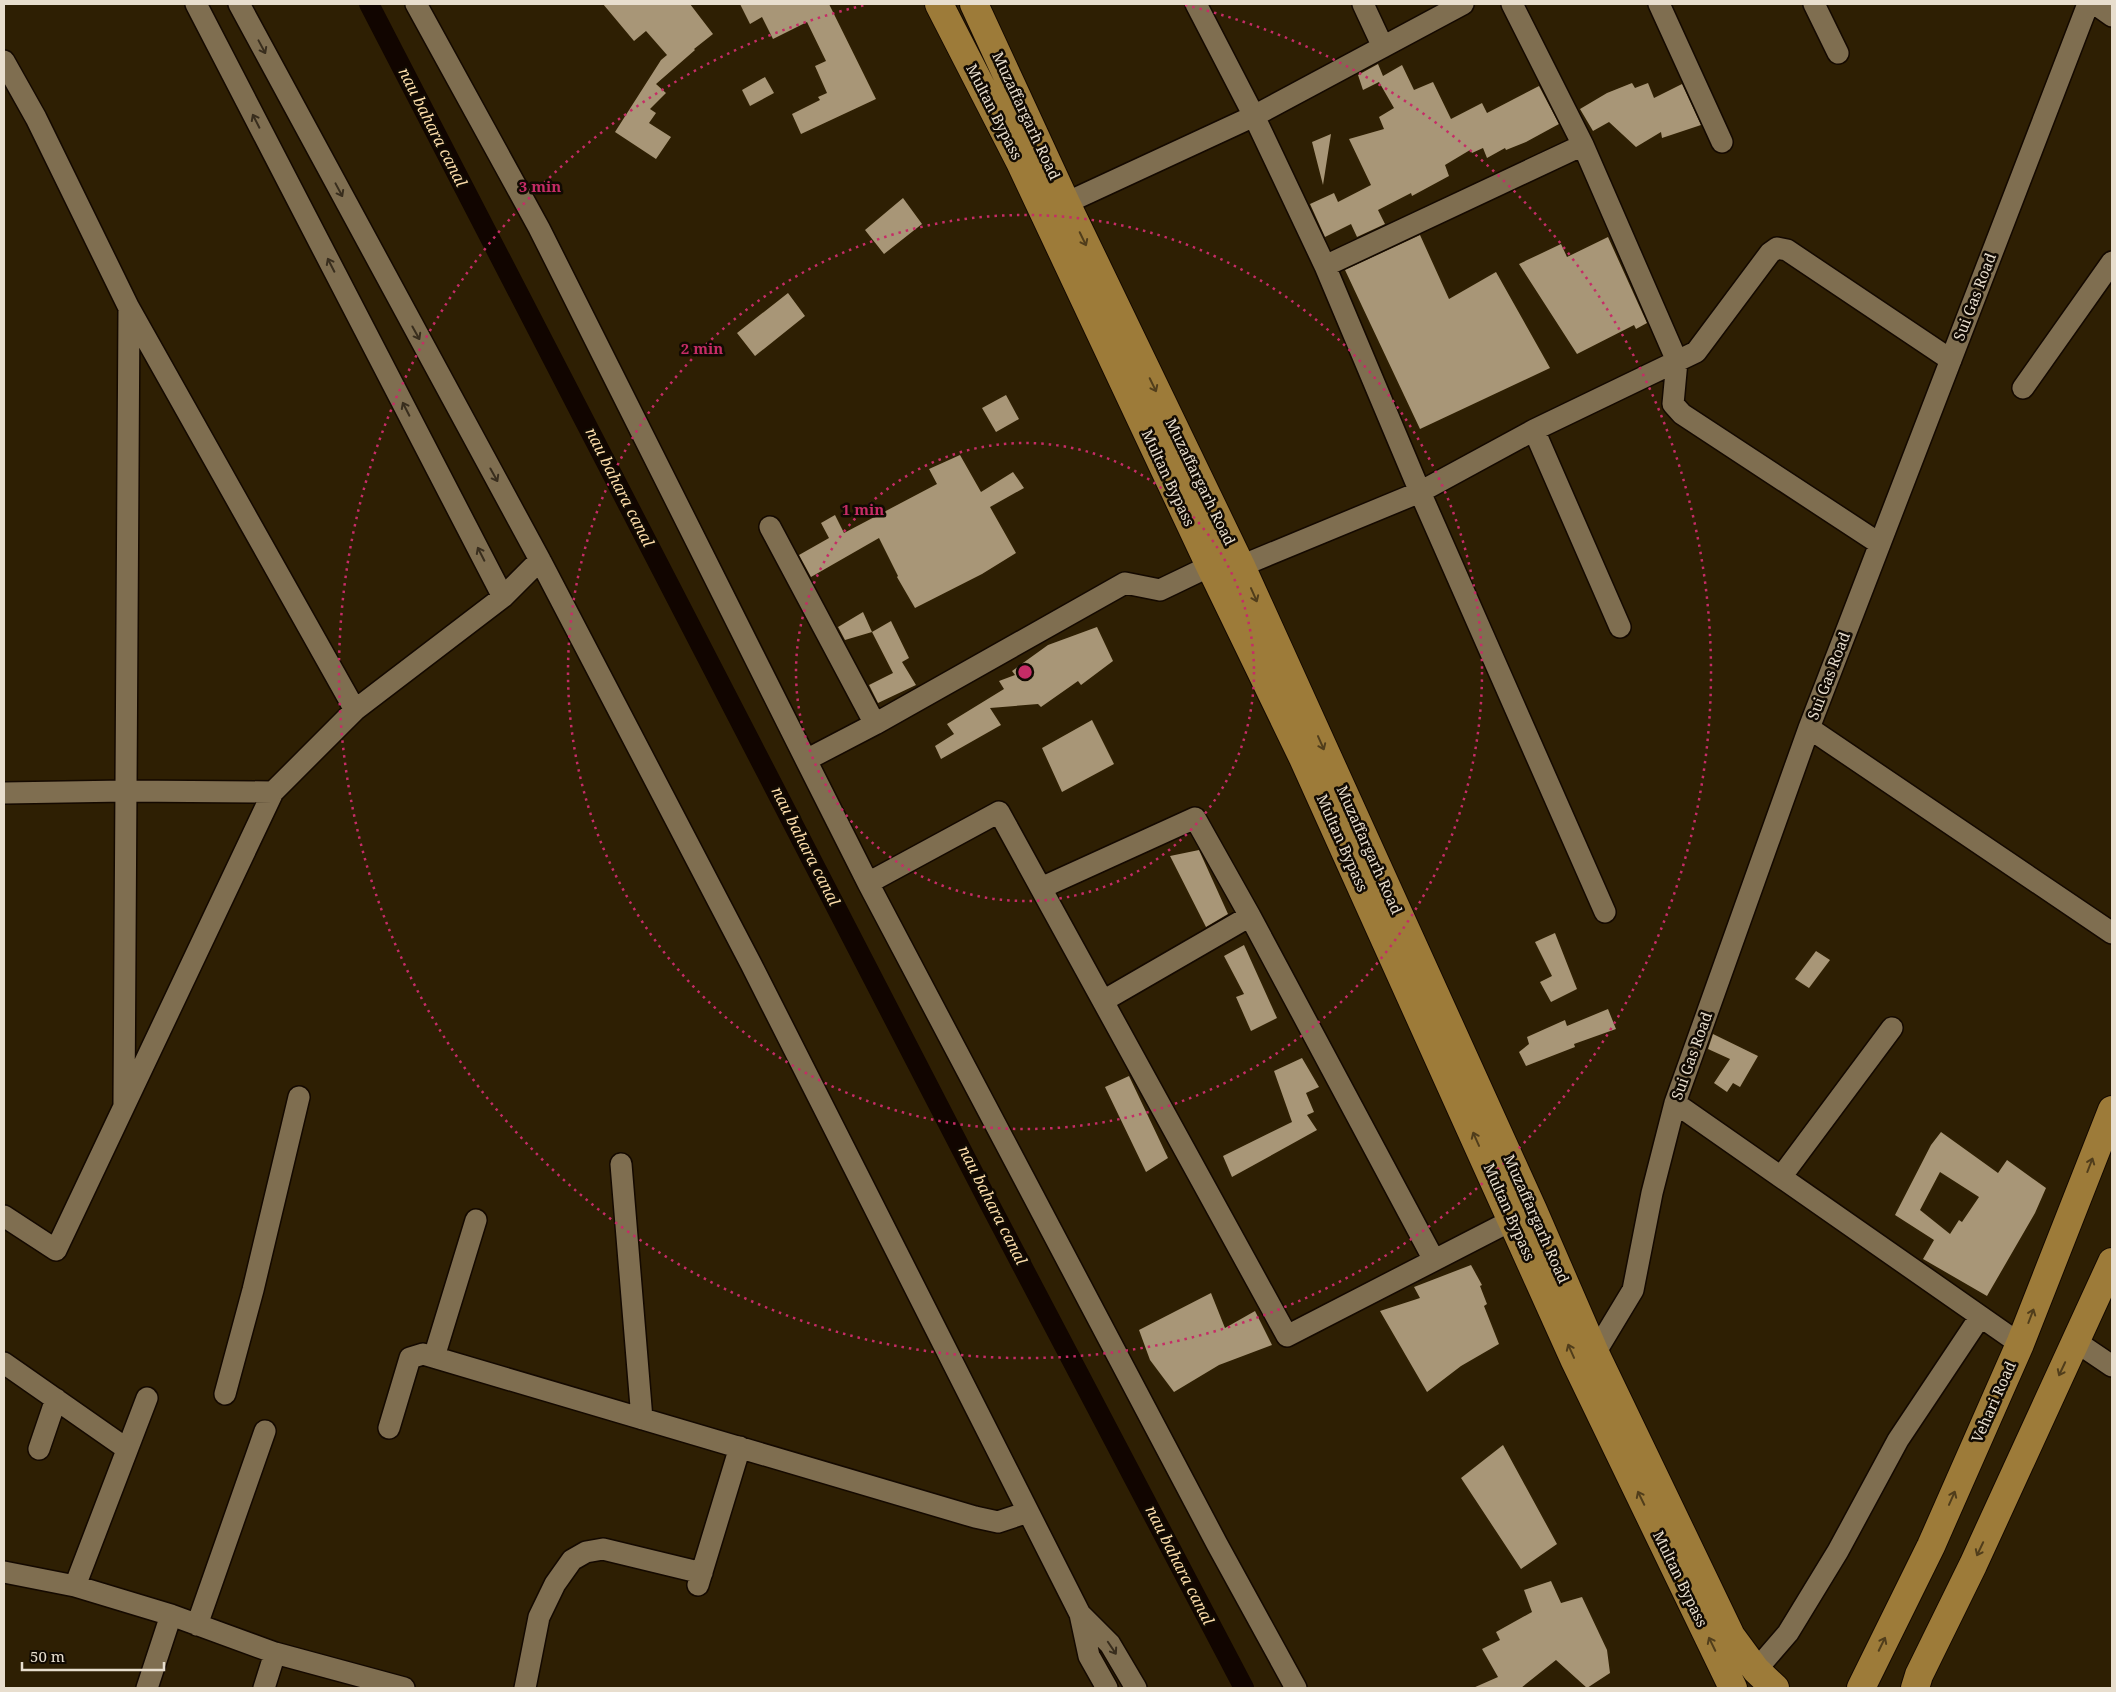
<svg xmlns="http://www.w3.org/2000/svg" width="2116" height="1692" font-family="'Noto Serif',serif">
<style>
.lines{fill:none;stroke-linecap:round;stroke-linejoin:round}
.canal{stroke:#110500;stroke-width:20}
.building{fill:#a89677;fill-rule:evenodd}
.minor-casing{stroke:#140900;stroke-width:24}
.primary-casing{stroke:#140900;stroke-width:30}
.minor{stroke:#7f6e50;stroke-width:21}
.primary{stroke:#9d7b39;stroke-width:28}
.oneway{stroke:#382d1d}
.oneway2{stroke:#503d1b}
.ring{fill:none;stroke:#c62c66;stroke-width:2.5;stroke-dasharray:2.5 5}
.labels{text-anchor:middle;stroke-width:5;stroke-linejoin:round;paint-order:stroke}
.street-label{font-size:15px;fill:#e8dece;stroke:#110a02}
.water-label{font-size:16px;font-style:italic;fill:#fcddaa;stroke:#110a02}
.centre{fill:#c62c66;stroke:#110a02;stroke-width:2.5}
.ring-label{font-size:15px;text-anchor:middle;font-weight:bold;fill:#c62c66;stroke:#110a02;stroke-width:5;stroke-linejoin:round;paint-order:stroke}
</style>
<rect width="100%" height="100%" fill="#2e1f03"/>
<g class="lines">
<path class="canal" d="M369,4l619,1197 256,487"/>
</g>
<path class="building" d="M603,4h87l23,30 -19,15 1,1 -39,34 10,9 -16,16 6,4 -7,10 22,14 -15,22 -41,-27 46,-72 6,-5 -21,-24 -12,10z
M740,4h89l47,95 -75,35 -9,-20 28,-14 -2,-3 9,-4 -12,-27 11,-5 -19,-39 -34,17 -11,-22 -12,7z
M1378,64l5,12 19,-11 12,25 19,-8 18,37 31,-16 5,10 52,-27 20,38 -33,18 -20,8 -1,-2 -18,10 -4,-10 -11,5 -2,-3 -25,15 4,11 -37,20 -1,-3 -33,17 7,14 -28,13 -6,-13 -26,13 -15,-33 24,-11 4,9 33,-17 -22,-46 35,-10 -5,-12 15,-9 -15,-26 -16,8 -5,-15z
M765,77l9,16 -24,13 -8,-16z
M1632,83l3,5 13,-5 6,15 28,-14 19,41 -39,13 -1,-6 -25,15 -27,-25 -16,9 -13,-22 27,-16z
M1331,134l-8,51 -11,-43z
M903,198l19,26 -38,30 -19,-24z
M1420,235l29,64 47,-27 54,96 -130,61 -75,-159z
M1608,237l39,86 -11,6 -2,-4 -57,29 -58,-90 42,-20 6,13z
M788,293l17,23 -50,40 -18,-23z
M1006,395l13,24 -23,13 -14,-24z
M960,455l21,37 32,-20 11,16 -34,19 26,46 -34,21 -67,34 -18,-31 1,-1 -19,-38 -68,39 -12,-22 30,-17 -8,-15 14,-8 9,18 93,-49 -8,-15z
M863,612l9,20 -27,8 -7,-13z
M891,621l18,37 -7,4 14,23 -38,18 -9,-18 24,-12 -21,-41z
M1097,627l16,34 -32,24 -3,-4 -37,26 -3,-3 -48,4 11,17 -60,34 -6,-13 19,-12 -7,-10 57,-35 -5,-8 16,-6 -3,-4 36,-26z
M1092,720l22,44 -52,28 -20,-44z
M1199,850l29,64 -22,13 -36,-71z
M1555,933l22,56 -26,13 -11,-20 12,-6 -17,-34z
M1244,945l33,73 -26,13 -15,-34 8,-3 -20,-38z
M1816,951l14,9 -21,28 -14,-9z
M1608,1009l8,20 -42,15 1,3 -49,19 -7,-14 10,-8 -2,-7 38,-17 2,6z
M1713,1034l45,22 -18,31 -7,-4 -6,9 -13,-9 16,-24 -22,-10z
M1302,1058l17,29 -13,6 8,19 -7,3 10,15 -85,47 -9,-21 69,-34 -18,-51z
M1129,1076l39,82 -22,14 -41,-85z
M1941,1132l57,41 9,-13 39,28 -11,25 -48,83 -64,-37 11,-19 -39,-25 36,-70zM1940,1172l39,25 -17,25 -3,-2 -9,14 -30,-24z
M1471,1265l11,20 -2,1 7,18 -3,2 15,38 -38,22 -34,26 -47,-81 40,-13 -6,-11z
M1211,1293l14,35 30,-17 17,34 -53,20 -45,27 -24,-32 -11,-30z
M1503,1445l54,99 -36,25 -60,-91z
M1551,1581l10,22 21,-6 25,53 3,23 -23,15 -31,-28 -35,28h-48l25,-11 -16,-28 18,-9 -4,-8 36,-20 -8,-22z"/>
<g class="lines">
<defs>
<path id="minor" d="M196,4l307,593
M239,4l301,556 211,404 329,650 9,42 18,32
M416,4l123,224 267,532
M1196,4l58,112 71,150 95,226 185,420
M1363,4l20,43
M1512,4l71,141 94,216 -4,43 9,10 198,130
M1659,4l63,138
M1814,4l24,49
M2095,4l17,12
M4,61l32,57 93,190 226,402
M1066,203l188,-87 209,-112
M1325,266l258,-121
M2023,388l89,-126
M1534,430l86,197
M770,527l105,197
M1241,566l179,-74 114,-62 162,-78 74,-99 7,-5 10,2 164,110
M1809,728l303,205
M4,793l121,-2 148,1 82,-82 148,-113 37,-37
M868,883l-62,-123 69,-36 250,-141 35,7 50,-24
M1041,888l154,-70 55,98 -147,85
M1250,916l184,344
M1675,1103l345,241
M124,1104l5,-796
M621,1164l21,255
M1781,1177l111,-149
M4,1216l52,34 217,-458
M2075,1341l37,25
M1595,1353l38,-63 19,-97 23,-90 134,-375 279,-724
M434,1357l42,-137
M4,1363l123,86
M225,1394l28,-104 46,-193
M389,1428l21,-70 13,-4 552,163 23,5 30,-10
M39,1449l17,-50
M4,1572l71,14 96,29 104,38 129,35
M698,1585l42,-138
M75,1586l72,-188
M1080,1614l30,30 26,44
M197,1625l68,-194
M1756,1670l32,-37 50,-82 60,-111 82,-123
M147,1688l24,-73
M264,1688l11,-35
M525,1688l14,-71 16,-33 17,-24 14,-8 17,-3 99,24
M1296,1688l-79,-144 -349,-661 131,-71 288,524 239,-123"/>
<path id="primary" d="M939,4l81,158 190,404 93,192 272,603 158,327
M974,4l92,199 175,363 292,644 62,143 136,283 25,34 19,18
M1861,1688l70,-142 89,-202 92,-234
M1915,1688l4,-13 54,-110 139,-303"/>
</defs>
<use href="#minor" class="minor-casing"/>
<use href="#primary" class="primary-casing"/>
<use href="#minor" class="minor"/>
<use href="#primary" class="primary"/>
</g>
<defs><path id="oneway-shaft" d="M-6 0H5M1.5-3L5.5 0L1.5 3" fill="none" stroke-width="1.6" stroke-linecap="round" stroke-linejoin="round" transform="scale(1.25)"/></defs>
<g class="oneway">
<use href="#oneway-shaft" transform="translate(262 47) rotate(62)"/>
<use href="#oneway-shaft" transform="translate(256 121) rotate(-117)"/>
<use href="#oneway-shaft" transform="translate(339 190) rotate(62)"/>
<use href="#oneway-shaft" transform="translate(331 265) rotate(-117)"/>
<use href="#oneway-shaft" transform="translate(416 333) rotate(61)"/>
<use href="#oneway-shaft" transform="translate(406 409) rotate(-117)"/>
<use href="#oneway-shaft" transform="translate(494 475) rotate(61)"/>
<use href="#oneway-shaft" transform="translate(481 554) rotate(-117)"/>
<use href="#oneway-shaft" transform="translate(1112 1648) rotate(56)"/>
</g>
<g class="oneway2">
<use href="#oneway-shaft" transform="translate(1083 239) rotate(64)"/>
<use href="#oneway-shaft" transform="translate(1153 385) rotate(64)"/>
<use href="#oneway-shaft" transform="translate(1254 595) rotate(66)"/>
<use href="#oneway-shaft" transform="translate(1321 743) rotate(66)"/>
<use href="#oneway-shaft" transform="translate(1476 1139) rotate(-114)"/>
<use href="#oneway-shaft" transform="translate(2090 1165) rotate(-69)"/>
<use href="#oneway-shaft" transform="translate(2031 1316) rotate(-69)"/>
<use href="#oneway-shaft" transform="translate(1571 1351) rotate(-114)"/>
<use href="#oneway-shaft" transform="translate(2062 1369) rotate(115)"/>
<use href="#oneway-shaft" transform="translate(1641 1498) rotate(-116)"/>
<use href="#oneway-shaft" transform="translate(1952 1498) rotate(-66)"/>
<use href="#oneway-shaft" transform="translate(1980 1549) rotate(115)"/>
<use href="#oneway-shaft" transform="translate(1712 1644) rotate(-116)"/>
<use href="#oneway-shaft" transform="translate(1882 1644) rotate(-64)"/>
</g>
<g class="ring">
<circle cx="1025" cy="672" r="229"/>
<circle cx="1025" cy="672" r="457"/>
<path d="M1185 5A686 686 0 1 1 865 5"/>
</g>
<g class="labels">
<g class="street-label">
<text transform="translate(994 112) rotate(63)" y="5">Multan Bypass</text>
<text transform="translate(1026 116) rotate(65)" y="5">Muzaffargarh Road</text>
<text transform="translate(1975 297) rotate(-69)" y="5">Sui Gas Road</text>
<text transform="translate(1168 478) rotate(65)" y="5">Multan Bypass</text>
<text transform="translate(1200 482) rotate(64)" y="5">Muzaffargarh Road</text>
<text transform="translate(1829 676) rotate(-69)" y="5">Sui Gas Road</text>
<text transform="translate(1342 843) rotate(66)" y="5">Multan Bypass</text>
<text transform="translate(1369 850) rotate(66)" y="5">Muzaffargarh Road</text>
<text transform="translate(1692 1056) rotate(-70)" y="5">Sui Gas Road</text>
<text transform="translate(1509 1212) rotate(66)" y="5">Multan Bypass</text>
<text transform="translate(1536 1219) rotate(66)" y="5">Muzaffargarh Road</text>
<text transform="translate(1994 1402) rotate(-66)" y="5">Vehari Road</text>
<text transform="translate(1680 1579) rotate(64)" y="5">Multan Bypass</text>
</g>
<g class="water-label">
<text transform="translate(433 127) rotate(63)" y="6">nau bahara canal</text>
<text transform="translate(620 487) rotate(63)" y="6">nau bahara canal</text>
<text transform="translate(806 846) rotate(63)" y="6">nau bahara canal</text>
<text transform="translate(993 1205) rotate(63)" y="6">nau bahara canal</text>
<text transform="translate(1180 1565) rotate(63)" y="6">nau bahara canal</text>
</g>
</g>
<circle cx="1025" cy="672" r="8" class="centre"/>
<g class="ring-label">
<text x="540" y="192">3 min</text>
<text x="702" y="354">2 min</text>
<text x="863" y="515">1 min</text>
</g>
<rect width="2116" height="1692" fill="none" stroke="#e8dece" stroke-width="10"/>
<path d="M22 1662v8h142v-8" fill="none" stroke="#e8dece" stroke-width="2.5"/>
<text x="30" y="1662" font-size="15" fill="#e8dece" stroke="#110a02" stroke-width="4" paint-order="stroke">50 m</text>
</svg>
